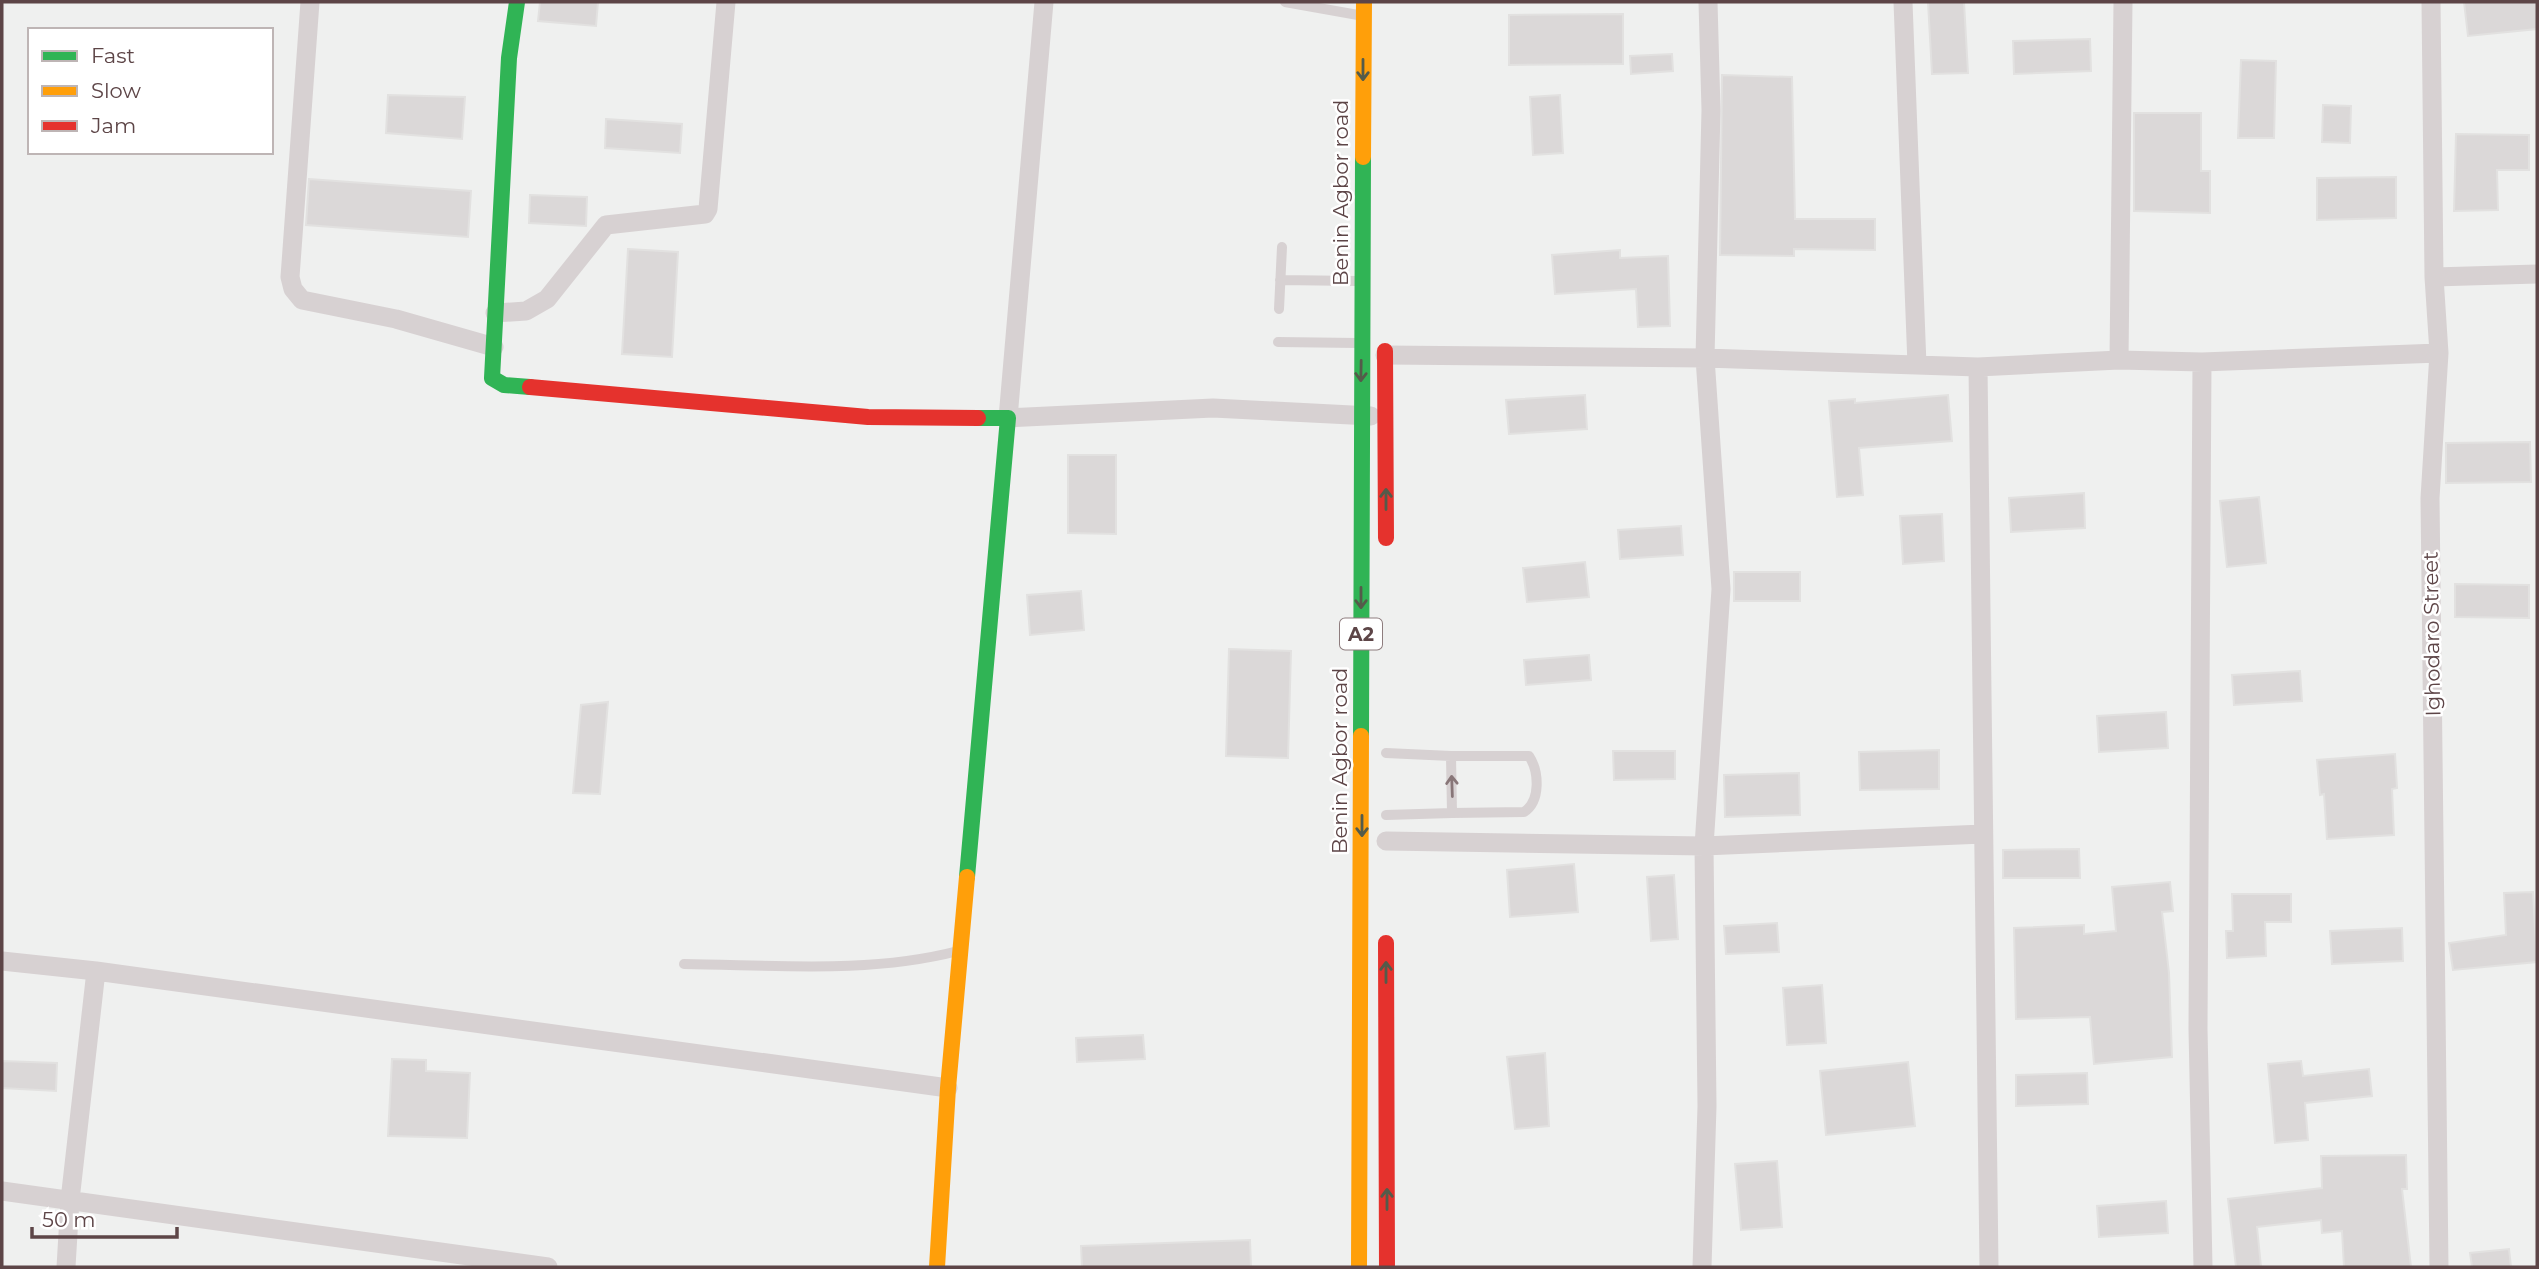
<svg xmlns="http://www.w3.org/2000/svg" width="2539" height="1269" font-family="Montserrat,sans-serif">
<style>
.building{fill:#dbd8d8;stroke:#e2e1e0;stroke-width:2}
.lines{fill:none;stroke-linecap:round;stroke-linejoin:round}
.lane{stroke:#d7d1d2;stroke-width:10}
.street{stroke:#d7d1d2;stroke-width:19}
.fast{stroke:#30b455;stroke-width:16}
.slow{stroke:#ff9f0a;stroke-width:16}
.jam{stroke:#e5322d;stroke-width:16}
.oneway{stroke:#545b4a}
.oneway2{stroke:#887678}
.labels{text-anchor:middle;stroke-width:5;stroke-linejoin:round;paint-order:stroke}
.shield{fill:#fff;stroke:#8e7d7e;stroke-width:2}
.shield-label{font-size:19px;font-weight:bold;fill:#5d4547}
.street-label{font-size:21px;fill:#5d4547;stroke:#fff}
</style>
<rect width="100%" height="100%" fill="#eff0ef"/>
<path class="building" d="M540,2h58l-2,24 -58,-5z
M1928,2h36l4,71 -36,1z
M2464,2h72l1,27 -69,7z
M1623,14v50l-114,1v-50z
M2090,39l1,32 -77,3 -1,-33z
M1672,54l1,17 -42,3 -1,-18z
M2241,60l35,1 -2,77h-36z
M1722,75l70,2 3,142h80v31l-81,-1v7l-74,-1z
M388,95l77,2 -3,42 -76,-6z
M1560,95l3,58 -30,2 -3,-58z
M2323,105l28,1 -1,37 -28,-1z
M2134,113h67v58h9v42l-76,-2z
M606,119l76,5 -2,29 -75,-5z
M2456,134l73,1v35h-32l1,40 -44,1z
M2396,177v41l-79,2v-42z
M309,179l162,12 -3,46 -162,-12z
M530,195l57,2 -1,29 -57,-3z
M628,249l50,3 -6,105 -50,-3z
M1620,250v8l48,-2 2,70 -32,1 -2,-38 -81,5 -3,-39z
M1585,395l2,34 -78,5 -3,-34z
M1948,395l4,46 -93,7 4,47 -26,2 -8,-96 26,-2v4z
M2530,442l1,40 -85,1v-40z
M1068,455h48v79l-48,-1z
M2084,493l1,35 -74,4 -2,-34z
M2259,497l7,66 -39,4 -7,-66z
M1942,514l2,47 -41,3 -3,-48z
M1681,526l2,29 -63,4 -2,-29z
M1585,562l4,35 -62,5 -4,-34z
M1734,572h66v29h-66z
M2455,584l74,1v33l-74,-1z
M1081,591l3,39 -54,5 -3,-40z
M1229,649l62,2 -3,107 -62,-2z
M1589,655l2,25 -65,5 -2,-25z
M2300,671l2,30 -68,4 -2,-30z
M608,702l-8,92 -27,-1 8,-88z
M2166,712l2,36 -69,4 -2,-36z
M1939,750v39l-79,1 -1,-38z
M1613,751h62v28l-61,1z
M2395,754l2,34 -5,1 2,46 -67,4 -3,-45 -4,1 -3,-35z
M1799,773l1,42 -75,2 -1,-42z
M2079,849l1,29h-77v-28z
M1574,864l4,48 -68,5 -3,-47z
M1674,875l4,64 -27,2 -4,-64z
M2170,882l3,29 -11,1 7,61 3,84 -78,7 -4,-47 -74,2 -2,-91 70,-3v9l32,-3 -4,-44z
M2533,892l4,70 -84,8 -4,-27 57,-8 -2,-42z
M2232,894h59v28h-26l1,34 -39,2 -1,-27h7z
M1777,923l2,29 -53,2 -2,-28z
M2402,928l1,33 -71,3 -2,-33z
M1822,985l4,58 -39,2 -4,-57z
M1143,1035l2,24 -68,3 -1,-24z
M1545,1053l4,73 -34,3 -8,-72z
M392,1059l34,1v11l44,2 -3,65 -79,-2z
M2,1061l55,2 -1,28 -54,-3z
M2301,1061l2,15 66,-7 3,27 -67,7 3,37 -33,3 -7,-79z
M1908,1062l7,64 -89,9 -6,-64z
M2087,1073l1,31 -72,2v-31z
M2406,1155l1,34h-5l9,78h-67l-2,-36 -20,2 -1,-13 -64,7 4,40h-25l-8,-68 94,-11 -1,-32z
M1777,1161l5,66 -41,3 -6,-66z
M2166,1201l2,32 -69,4 -2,-31z
M1250,1240l1,27h-169l-1,-21z
M2509,1249l2,18h-39l-2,-14z"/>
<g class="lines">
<path class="lane" d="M1285,2l73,13
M1280,280l77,1
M1279,309l3,-62
M1278,342l79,1
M1386,753l65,3 1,57 -66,2
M1451,756h78c10,15 12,45 -5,56l-72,1
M684,964c91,1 185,10 274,-13"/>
<path class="street" d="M310,2l-20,275 3,12 9,11 94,19 98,28
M1044,2l-36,416 205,-10 158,8
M1903,2l14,363
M2431,2l3,275 5,76 -9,145 9,769
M2434,277l103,-3
M495,313l31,-2 21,-12 59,-74 99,-11 3,-5 18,-207
M1385,355l320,3 273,9 141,-7 83,2 237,-9
M2119,360l4,-358
M2202,362l-4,667 5,238
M1978,367l11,900
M1386,841l318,5 279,-12
M2,961l94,10 852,117
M2,1191l546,76
M66,1267l4,-67 26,-229
M1702,1267l5,-161 -3,-260 17,-257 -16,-231 6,-248 -3,-108"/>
<path class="fast" d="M517,2l-8,56 -17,320 12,7 26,2
M1361,736l2,-579
M967,877l41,-459h-30"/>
<path class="slow" d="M1363,157l1,-155
M937,1267l11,-179 19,-211
M1359,1267l2,-531"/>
<path class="jam" d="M1385,351l1,187
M530,387l338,30 110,1
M1386,943l1,324"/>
</g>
<defs><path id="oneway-shaft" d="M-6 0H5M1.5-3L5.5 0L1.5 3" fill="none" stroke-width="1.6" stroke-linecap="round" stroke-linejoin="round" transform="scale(1.75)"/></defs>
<g class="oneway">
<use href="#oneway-shaft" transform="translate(1363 70) rotate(90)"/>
<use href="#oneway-shaft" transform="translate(1361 371) rotate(91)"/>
<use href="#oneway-shaft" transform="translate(1386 499) rotate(-90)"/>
<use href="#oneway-shaft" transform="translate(1361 598) rotate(90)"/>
<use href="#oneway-shaft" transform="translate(1362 826) rotate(90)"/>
<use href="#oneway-shaft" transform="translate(1386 972) rotate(-90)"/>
<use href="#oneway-shaft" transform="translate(1387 1199) rotate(-90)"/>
</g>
<use class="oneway2" href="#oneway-shaft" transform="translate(1452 786) rotate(-92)"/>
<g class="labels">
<rect class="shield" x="1340" y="618.5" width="42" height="31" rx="5"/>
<g class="shield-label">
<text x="1361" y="641">A2</text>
</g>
<g class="street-label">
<text transform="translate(1341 193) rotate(-90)" y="7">Benin Agbor road</text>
<text transform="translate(2432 634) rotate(-91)" y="7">Ighodaro Street</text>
<text transform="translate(1340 761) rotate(-90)" y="7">Benin Agbor road</text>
</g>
</g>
<rect width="2539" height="1269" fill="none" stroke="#5d4547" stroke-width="7"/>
<rect x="28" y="28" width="245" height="126" fill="#ffffff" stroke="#beb5b5" stroke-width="2"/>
<rect x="42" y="51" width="35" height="10" fill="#30b455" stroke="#beb5b5" stroke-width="2"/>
<text x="91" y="63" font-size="21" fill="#5d4547">Fast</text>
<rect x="42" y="86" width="35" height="10" fill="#ff9f0a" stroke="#beb5b5" stroke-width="2"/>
<text x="91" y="98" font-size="21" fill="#5d4547">Slow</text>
<rect x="42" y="121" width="35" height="10" fill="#e5322d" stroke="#beb5b5" stroke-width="2"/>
<text x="91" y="133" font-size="21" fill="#5d4547">Jam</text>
<path d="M32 1227v10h145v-10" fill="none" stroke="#5d4547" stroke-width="3.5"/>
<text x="42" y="1227" font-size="21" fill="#5d4547" stroke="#ffffff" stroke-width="5" paint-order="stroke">50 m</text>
</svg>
